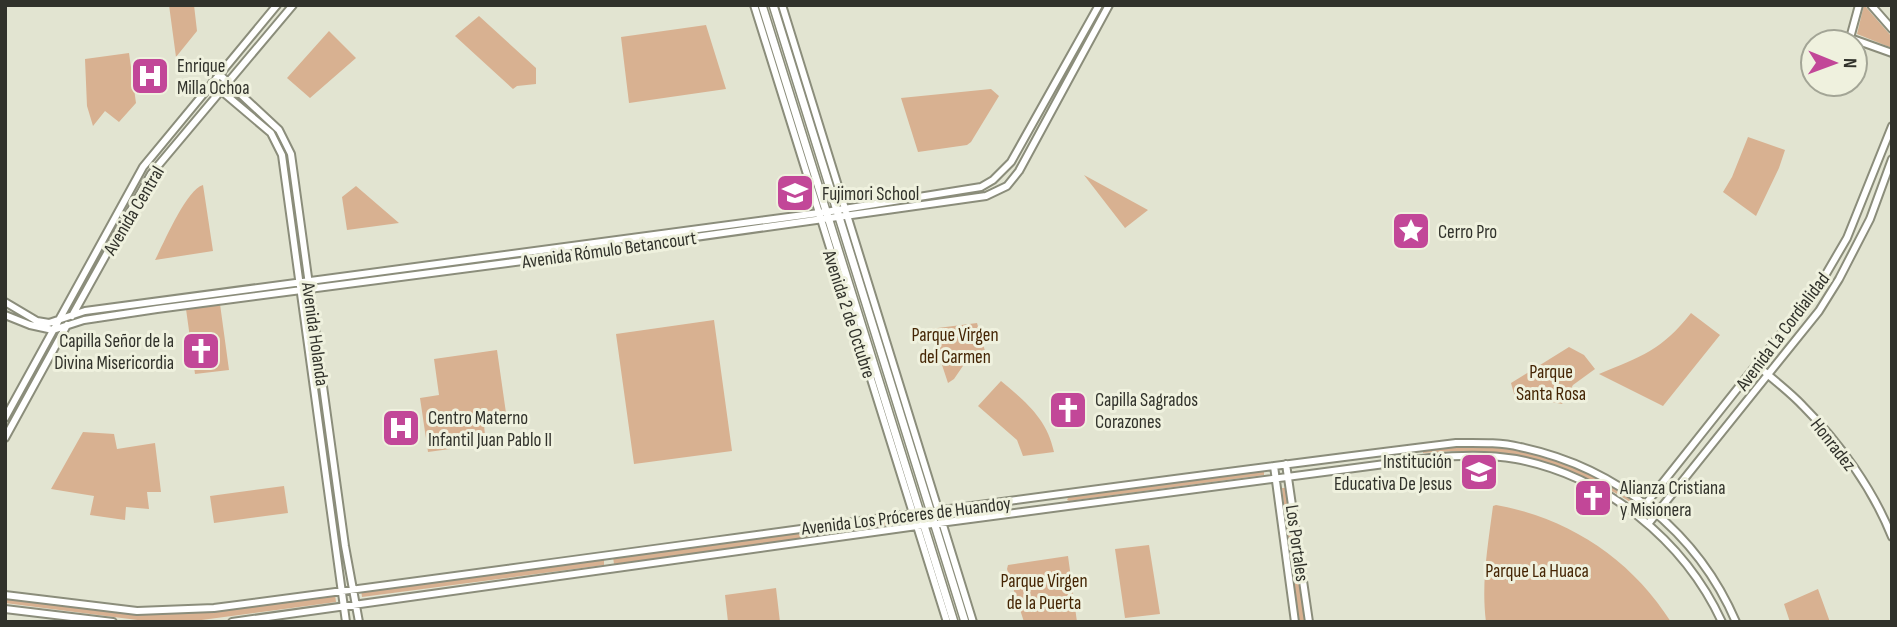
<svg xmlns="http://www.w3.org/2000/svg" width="1897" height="627" font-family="'Sofia Sans Condensed',sans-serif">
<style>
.green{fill:#d8b191}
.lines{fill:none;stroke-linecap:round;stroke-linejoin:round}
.secondary-casing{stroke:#8b8d7b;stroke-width:10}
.primary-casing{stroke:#8b8d7b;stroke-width:10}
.secondary{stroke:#fff;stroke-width:6}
.primary{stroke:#fff;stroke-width:7}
.labels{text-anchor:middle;stroke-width:6;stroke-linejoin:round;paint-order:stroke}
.poi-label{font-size:19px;fill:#31322b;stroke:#eff1de;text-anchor:start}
.street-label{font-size:19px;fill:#31322b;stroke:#eff1de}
.park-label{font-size:19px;fill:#452504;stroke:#eff1de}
</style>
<rect width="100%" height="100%" fill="#e2e4d1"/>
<path class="green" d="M169,5h25l3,26 -21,26z
M1864,5l28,32v11l-35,-14z
M479,16l57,52v16l-19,2 -4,3 -58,-53z
M706,25l20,64 -97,14 -8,-66z
M329,31l27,27 -46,40 -23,-20z
M129,53l7,50 -17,19 -14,-11 -12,15 -6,-20 -2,-47z
M991,89l8,7 -28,46 -4,3 -49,7 -17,-54z
M232,90l46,42 11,23 18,123 -6,1 -22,-136 -4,-8 -46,-42z
M1748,137l37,13 -6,18 -23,48 -33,-24 9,-15z
M1084,175l64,35 -23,18z
M203,185l10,66 -58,9c9,-17 31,-70 48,-75z
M356,186l43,37 -52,7 -5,-33z
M220,304l9,66 -34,4 -9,-65z
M1691,313l29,22 -57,71 -64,-32c43,-18 62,-23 92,-61z
M714,320l18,131 -98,13 -18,-130z
M977,323l10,35 -20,2 -13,19 -6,4 -18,-54z
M1569,347l15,8 11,14 -22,16 -11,19 -39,-8 -8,1 -4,-14z
M497,350l9,63 -23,3 3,28 -58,8 -8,-54 19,-3 -5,-36z
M1001,381c25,21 46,38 53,71l-31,4 -6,-16 -39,-34z
M83,432l31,2 3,15 38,-6 6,49h-14l2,17 -23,-2 -1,13 -35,-5 4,-19 -43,-7z
M1455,444c76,3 115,17 180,55l-3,4c-67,-43 -130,-57 -209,-50v-6z
M1264,470v5l-195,26 -2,-1 2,-4z
M284,486l4,27 -74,10 -4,-27z
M1282,488h5l19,134h-7z
M1496,505c73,13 135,54 175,117h-185c-5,-39 2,-77 7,-116z
M905,515l1,9 -292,40 -1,-7z
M1149,545l11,69 -35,4 -10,-69z
M1068,556l9,66h-53l-17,-53 1,-4z
M604,557v8l-242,32 -1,-7z
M776,588l4,34h-52l-3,-27z
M1818,589l12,33h-40l-6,-18z
M335,594l1,8 -142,19 -41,1 -148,-19v-7l136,18c64,2 130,-11 194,-20z"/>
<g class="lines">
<defs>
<path id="secondary" d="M754,5l193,617
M782,5l191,617
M1859,5l-9,33 42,15
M1871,5l21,24
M219,74l60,56 12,24 54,392 14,76
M212,83l59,50 11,22 64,467
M5,302l32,19 12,2 36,-12 734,-98 162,-26 12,-7 18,-18 88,-157
M5,315l25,10 23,5 31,-10 73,-11 411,-54 418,-59 21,-10 12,-15 90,-166
M72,316l79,-142 142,-169
M1757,365c15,14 32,26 46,41 36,36 70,83 89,131
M5,418l138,-251 134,-162
M5,438l62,-113
M1286,464l23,158
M1274,466l21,156
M1637,515l182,-229 28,-48 45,-112
M1648,524l171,-213 20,-32 31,-60 22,-60
M5,595l132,16 77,-3c414,-54 827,-114 1242,-165 21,0 43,-1 64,4 96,20 177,84 216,175
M5,609l108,13
M232,622l685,-96 513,-68c29,-3 57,-4 86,1 89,17 168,81 206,163"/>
<path id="primary" d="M762,5l192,617
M773,5l192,617"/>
</defs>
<use href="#secondary" class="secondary-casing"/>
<use href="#primary" class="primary-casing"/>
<use href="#secondary" class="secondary"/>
<use href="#primary" class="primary"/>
</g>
<defs>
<symbol id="hospital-square" viewBox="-11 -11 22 22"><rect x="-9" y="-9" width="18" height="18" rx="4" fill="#c24798" stroke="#eff1de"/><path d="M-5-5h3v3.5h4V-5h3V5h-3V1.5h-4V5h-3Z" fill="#fff"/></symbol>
<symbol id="university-square" viewBox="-11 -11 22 22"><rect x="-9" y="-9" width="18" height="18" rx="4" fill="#c24798" stroke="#eff1de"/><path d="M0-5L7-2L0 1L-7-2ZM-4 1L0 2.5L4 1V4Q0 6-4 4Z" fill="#fff"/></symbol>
<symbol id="sight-square" viewBox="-11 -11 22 22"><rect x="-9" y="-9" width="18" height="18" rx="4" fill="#c24798" stroke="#eff1de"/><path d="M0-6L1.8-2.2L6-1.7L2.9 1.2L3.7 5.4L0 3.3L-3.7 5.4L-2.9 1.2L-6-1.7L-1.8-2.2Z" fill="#fff"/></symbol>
<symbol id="church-square" viewBox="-11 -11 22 22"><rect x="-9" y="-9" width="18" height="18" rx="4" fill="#c24798" stroke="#eff1de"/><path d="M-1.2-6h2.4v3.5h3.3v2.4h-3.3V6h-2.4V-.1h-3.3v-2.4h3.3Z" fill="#fff"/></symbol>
<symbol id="school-square" viewBox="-11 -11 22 22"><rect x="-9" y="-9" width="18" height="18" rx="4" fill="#c24798" stroke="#eff1de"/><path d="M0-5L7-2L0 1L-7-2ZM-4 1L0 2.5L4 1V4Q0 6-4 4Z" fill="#fff"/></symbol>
</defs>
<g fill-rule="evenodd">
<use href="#hospital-square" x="128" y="54" width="44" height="44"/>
<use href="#university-square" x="773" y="171" width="44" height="44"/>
<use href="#sight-square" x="1389" y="209" width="44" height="44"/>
<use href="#church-square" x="179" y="329" width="44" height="44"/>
<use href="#church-square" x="1046" y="388" width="44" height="44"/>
<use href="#hospital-square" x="379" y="406" width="44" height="44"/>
<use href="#school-square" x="1457" y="450" width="44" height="44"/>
<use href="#church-square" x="1571" y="476" width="44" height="44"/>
</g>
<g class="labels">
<g class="poi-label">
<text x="177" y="72">Enrique<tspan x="177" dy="22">Milla Ochoa</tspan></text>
<text x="822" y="200">Fujimori School</text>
<text x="1438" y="238">Cerro Pro</text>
<text x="174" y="347" text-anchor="end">Capilla Señor de la<tspan x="174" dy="22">Divina Misericordia</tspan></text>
<text x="1095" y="406">Capilla Sagrados<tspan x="1095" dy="22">Corazones</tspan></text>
<text x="428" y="424">Centro Materno<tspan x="428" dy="22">Infantil Juan Pablo II</tspan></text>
<text x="1452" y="468" text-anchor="end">Institución<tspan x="1452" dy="22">Educativa De Jesus</tspan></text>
<text x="1620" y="494">Alianza Cristiana<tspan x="1620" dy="22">y Misionera</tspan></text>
</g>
<g class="street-label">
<text transform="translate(133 210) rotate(-59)" y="7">Avenida Central</text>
<text transform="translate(609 249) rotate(-8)" y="7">Avenida Rómulo Betancourt</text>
<text transform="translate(850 314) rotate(72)" y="7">Avenida 2 de Octubre</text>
<text transform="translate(1782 331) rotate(-53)" y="7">Avenida La Cordialidad</text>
<text transform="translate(316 334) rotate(82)" y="7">Avenida Holanda</text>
<text transform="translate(1834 444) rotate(52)" y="7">Honradez</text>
<text transform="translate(906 515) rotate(-7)" y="7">Avenida Los Próceres de Huandoy</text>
<text transform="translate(1298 543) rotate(82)" y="7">Los Portales</text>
</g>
<g class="park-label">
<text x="955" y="341">Parque Virgen<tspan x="955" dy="22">del Carmen</tspan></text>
<text x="1551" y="378">Parque<tspan x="1551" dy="22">Santa Rosa</tspan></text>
<text x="1537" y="577">Parque La Huaca</text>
<text x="1044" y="587">Parque Virgen<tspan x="1044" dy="22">de la Puerta</tspan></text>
</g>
</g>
<rect width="1897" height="627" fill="none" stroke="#31322b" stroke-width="14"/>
<g transform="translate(1834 63) rotate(91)"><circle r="33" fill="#eff1de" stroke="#a3a596" stroke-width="2"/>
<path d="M0-5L12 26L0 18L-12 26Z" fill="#c24798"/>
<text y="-10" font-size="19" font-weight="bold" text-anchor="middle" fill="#31322b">N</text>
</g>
</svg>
